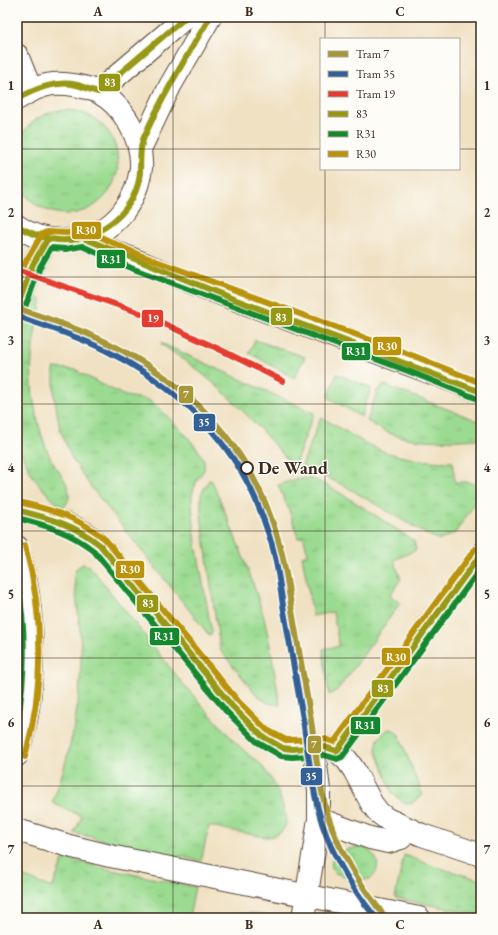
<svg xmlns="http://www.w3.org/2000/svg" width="498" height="935" font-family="'EB Garamond',serif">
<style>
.grass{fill:url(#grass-tufts);stroke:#6b8258}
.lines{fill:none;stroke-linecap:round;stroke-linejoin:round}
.street-casing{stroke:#564537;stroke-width:24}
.secondary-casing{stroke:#564537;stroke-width:24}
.street{stroke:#fff;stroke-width:22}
.secondary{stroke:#fff;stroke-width:22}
.bus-1-casing{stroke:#fdfcf7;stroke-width:9}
.bus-2-casing{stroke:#fdfcf7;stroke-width:9}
.bus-3-casing{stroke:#fdfcf7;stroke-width:9}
.bus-1{stroke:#969814;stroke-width:6}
.bus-2{stroke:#15882e;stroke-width:6}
.bus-3{stroke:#ba930a;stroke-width:6}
.tram-1-casing{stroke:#fdfcf7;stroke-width:9}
.tram-2-casing{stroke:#fdfcf7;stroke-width:9}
.tram-3-casing{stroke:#fdfcf7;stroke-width:9}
.tram-1{stroke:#a79737;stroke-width:6}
.tram-2{stroke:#336195;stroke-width:6}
.tram-3{stroke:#e43c2e;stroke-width:6}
.grid{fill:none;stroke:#3b2a1e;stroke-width:1;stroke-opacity:0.55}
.stop-dot{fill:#fdfcf7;stroke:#3b2a1e;stroke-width:2}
.labels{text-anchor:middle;stroke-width:3;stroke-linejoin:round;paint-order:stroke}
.stop-label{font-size:18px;font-weight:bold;fill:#3b2a1e;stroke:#fdfcf7;text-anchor:start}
.line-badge{stroke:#fdfcf7;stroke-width:1.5}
.badge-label{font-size:11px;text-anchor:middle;font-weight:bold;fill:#fff}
.neatline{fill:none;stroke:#3b2a1e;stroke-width:1.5}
.grid-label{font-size:13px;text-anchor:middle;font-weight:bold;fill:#3b2a1e}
</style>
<defs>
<pattern id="grass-tufts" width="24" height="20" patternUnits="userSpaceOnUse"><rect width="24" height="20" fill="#9bdb91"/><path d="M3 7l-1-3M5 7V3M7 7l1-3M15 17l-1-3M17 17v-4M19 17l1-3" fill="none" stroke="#86bc7d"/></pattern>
</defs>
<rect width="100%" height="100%" fill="#fdfcf7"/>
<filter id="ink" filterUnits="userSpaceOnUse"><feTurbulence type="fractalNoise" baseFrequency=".025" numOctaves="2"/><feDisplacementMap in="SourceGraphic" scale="8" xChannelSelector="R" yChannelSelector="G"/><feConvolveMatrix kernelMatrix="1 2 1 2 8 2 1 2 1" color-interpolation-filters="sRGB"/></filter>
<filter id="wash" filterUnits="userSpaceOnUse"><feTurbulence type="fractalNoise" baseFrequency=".012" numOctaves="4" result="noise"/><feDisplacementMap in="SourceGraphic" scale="16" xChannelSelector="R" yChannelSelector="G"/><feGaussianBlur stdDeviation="0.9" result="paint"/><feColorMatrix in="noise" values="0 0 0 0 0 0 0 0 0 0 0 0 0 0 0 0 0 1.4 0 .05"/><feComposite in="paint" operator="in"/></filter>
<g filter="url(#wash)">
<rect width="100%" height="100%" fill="#f0e1c3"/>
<path class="grass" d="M14 162a52 52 0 1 1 104 0a52 52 0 1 1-104 0Z
M34,295l7,5v4c-12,50 -14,86 2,135 3,9 6,18 11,25 5,9 15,19 15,30 1,5 -3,10 -5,14l-11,-8 -12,-13 -8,-10 -16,-33v-101z
M255,340l50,17 -11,21 -45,-25z
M161,343l153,70 -20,54c-31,-35 -61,-70 -98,-98 -11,-9 -24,-17 -35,-25z
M54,368l24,2v2l47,24 24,4 15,13 22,22 12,15 6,10v10l-7,10 -5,14v12l4,38 16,90 -3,1 -118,-148 -19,-28 -12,-30 -6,-34z
M337,374l34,14 -10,29 -33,-20z
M384,385l97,37v17c-30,1 -64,5 -92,-6 -7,-3 -15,-8 -22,-12l10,-30z
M321,417c16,9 32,20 48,28 26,13 56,17 84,17l2,21c13,-2 22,-3 25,13l-25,37 -15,7 -14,-6 -81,-48 -43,-20z
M309,478l9,3 22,12 32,20 42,28 2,9 -22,10 7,19 -11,16 10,8 -43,61 -20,26 -8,5 -6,-46 16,-3 -6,-34 -20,4 -11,-60 6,-2 -4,-15 -1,-2 -5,1 -9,-28 -11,-25 15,-5z
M209,480l3,1c18,45 39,90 52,137 7,28 11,58 16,87l-13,-2 -11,-9 -36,-44 -19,-135v-21z
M83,564l6,2 4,4 90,114 50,56 18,17 8,5 13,18 7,14 7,22v9l-5,7 -7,4 -10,1 -55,-11 -8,35 -55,-11 -72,-17 8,-17 -30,-13c19,-49 30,-103 29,-155 -1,-25 -5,-49 -7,-74l3,-6z
M388,729l6,1 5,5 22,56v5l-10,8h-6l-13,-11 -16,-43 2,-11z
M362,847c10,4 19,13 14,25 -1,2 -3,5 -6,7 -8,2 -27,-3 -35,-6 -13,-18 13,-25 27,-26z
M404,855l32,12 45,13v35l-86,-17z
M64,858l43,11 88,18 -6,31h-172v-36l5,-6 30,12z
M253,913l12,2 3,3h-44l15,-4z"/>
</g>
<g filter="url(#ink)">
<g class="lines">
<defs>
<path id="street" d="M17,55l14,35
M17,510c31,8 58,12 83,35l132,161 30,30 21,12 9,1 33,-2 12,4 10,9 7,10 18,34 7,9 8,6 35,16 59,20
M337,751l144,-197
M319,819l51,19 18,4 13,-4
M17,830l52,16 41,10 309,62
M303,918l16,-99v-29l-3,-25"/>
<path id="secondary" d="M98,92l88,-75
M17,99c11,-7 23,-14 36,-15 14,-1 32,2 45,8 25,13 45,47 43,76 -2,16 -8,31 -18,44 -11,14 -28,25 -46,27 -21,3 -42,0 -60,-13
M140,149l30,-63 40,-69
M83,238c130,57 266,102 398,154
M17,307l16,-43 14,-24
M17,547c20,61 20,148 0,208"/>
</defs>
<use href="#street" class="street-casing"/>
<use href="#secondary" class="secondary-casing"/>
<use href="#street" class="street"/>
<use href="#secondary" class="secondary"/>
<defs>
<path id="bus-1" d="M17,99c18,-10 39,-19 60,-14 7,2 14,5 21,7l88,-75
M17,226c11,6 21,11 34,13 36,7 77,-19 87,-55 5,-16 -1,-32 6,-47 19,-42 43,-81 66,-120
M83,238l148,60 250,94
M17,307l16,-43 14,-24
M17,510c31,8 57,14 83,35l132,161 30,30 21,12 9,1 33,-2 12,4 144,-197"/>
<path id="bus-2" d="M24,310l16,-43 11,-19 15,1 16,-3 49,22 277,103 70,28
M17,518c28,7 54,14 77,33l132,160 31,31 24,14 11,1 32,-2 13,4 5,-2 139,-189
M17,580c9,47 9,95 0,143"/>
<path id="bus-3" d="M17,284l9,-23 16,-27 5,-2 19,1 20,-3 51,24 277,102 67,27
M19,502c33,8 59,15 86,37l133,162 29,29 19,10 39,-1 9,3 141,-193
M25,757c19,-70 19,-142 0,-212"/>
</defs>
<use href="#bus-1" class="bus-1-casing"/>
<use href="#bus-2" class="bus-2-casing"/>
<use href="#bus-3" class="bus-3-casing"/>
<use href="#bus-1" class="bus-1"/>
<use href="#bus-2" class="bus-2"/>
<use href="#bus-3" class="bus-3"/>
<defs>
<path id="tram-1" d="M17,308c31,11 64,21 93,36 86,43 145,109 170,202 6,21 8,43 12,64 6,37 13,73 19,110 5,34 8,69 19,102 12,36 33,67 56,96"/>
<path id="tram-2" d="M17,316c30,11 60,20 88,34 57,28 109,72 140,128 12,21 20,44 27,67 6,21 8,44 12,66 6,36 13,72 19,108 4,30 8,60 15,90 10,40 32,77 58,109"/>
<path id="tram-3" d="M17,270l126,44 80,37 60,30"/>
</defs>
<use href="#tram-1" class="tram-1-casing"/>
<use href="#tram-2" class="tram-2-casing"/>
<use href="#tram-3" class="tram-3-casing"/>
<use href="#tram-1" class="tram-1"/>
<use href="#tram-2" class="tram-2"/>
<use href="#tram-3" class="tram-3"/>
</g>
</g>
<path class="grid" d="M173,17v901M325,17v22M17,149h304M459,149h22M325,169v749M17,277h464M17,404h464M17,531h464M17,658h464M17,786h464"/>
<circle class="stop-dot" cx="247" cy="468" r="6"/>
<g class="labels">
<g class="stop-label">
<text x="258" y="474">De Wand</text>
</g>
</g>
<g class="line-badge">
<rect x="98" y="73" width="23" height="19" rx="4" fill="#969814"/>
<rect x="71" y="221" width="31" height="19" rx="4" fill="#ba930a"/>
<rect x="96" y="249" width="30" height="20" rx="4" fill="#15882e"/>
<rect x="270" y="307" width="23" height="19" rx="4" fill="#969814"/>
<rect x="141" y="309" width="23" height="19" rx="4" fill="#e43c2e"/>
<rect x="372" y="336" width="30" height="20" rx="4" fill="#ba930a"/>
<rect x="341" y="342" width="30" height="19" rx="4" fill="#15882e"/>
<rect x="178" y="385" width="16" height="19" rx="4" fill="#a79737"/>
<rect x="193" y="413" width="23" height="19" rx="4" fill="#336195"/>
<rect x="115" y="560" width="30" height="19" rx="4" fill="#ba930a"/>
<rect x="136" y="594" width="23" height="19" rx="4" fill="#969814"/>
<rect x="149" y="627" width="31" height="19" rx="4" fill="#15882e"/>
<rect x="381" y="647" width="30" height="19" rx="4" fill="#ba930a"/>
<rect x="371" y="679" width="23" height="19" rx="4" fill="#969814"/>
<rect x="350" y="716" width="31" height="19" rx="4" fill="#15882e"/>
<rect x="307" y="735" width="15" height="19" rx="4" fill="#a79737"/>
<rect x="300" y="767" width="23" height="19" rx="4" fill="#336195"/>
</g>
<g class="badge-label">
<text x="110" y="86">83</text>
<text x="86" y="234">R30</text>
<text x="111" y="263">R31</text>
<text x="281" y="321">83</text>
<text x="153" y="322">19</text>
<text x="387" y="350">R30</text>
<text x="356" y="355">R31</text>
<text x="186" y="398">7</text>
<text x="204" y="426">35</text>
<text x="130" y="573">R30</text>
<text x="148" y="607">83</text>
<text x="164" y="640">R31</text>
<text x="396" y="661">R30</text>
<text x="383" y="692">83</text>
<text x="365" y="729">R31</text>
<text x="314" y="748">7</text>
<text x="311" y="780">35</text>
</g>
<rect width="498" height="935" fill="none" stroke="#fdfcf7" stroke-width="44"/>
<rect x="320" y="38" width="140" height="132" fill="#fdfcf7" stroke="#afa8a0"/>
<rect x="328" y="51" width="20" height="6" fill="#a79737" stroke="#afa8a0"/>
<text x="356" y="58" font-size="12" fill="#3b2a1e">Tram 7</text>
<rect x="328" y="71" width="20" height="6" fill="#336195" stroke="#afa8a0"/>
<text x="356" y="78" font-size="12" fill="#3b2a1e">Tram 35</text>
<rect x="328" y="91" width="20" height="6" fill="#e43c2e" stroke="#afa8a0"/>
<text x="356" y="98" font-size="12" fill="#3b2a1e">Tram 19</text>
<rect x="328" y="111" width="20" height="6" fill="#969814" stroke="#afa8a0"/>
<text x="356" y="118" font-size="12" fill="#3b2a1e">83</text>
<rect x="328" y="131" width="20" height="6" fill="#15882e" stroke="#afa8a0"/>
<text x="356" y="138" font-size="12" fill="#3b2a1e">R31</text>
<rect x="328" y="151" width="20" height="6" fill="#ba930a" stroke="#afa8a0"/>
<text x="356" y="158" font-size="12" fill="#3b2a1e">R30</text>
<rect x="22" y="22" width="454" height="891" class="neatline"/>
<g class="grid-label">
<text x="98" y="16">A</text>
<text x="249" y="16">B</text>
<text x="400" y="16">C</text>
<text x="11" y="90">1</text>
<text x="487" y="90">1</text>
<text x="11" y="217">2</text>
<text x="487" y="217">2</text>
<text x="11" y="345">3</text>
<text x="487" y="345">3</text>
<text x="11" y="472">4</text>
<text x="487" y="472">4</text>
<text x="11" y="599">5</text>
<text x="487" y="599">5</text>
<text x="11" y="727">6</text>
<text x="487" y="727">6</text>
<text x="11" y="854">7</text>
<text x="487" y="854">7</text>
<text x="98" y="929">A</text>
<text x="249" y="929">B</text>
<text x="400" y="929">C</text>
</g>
</svg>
